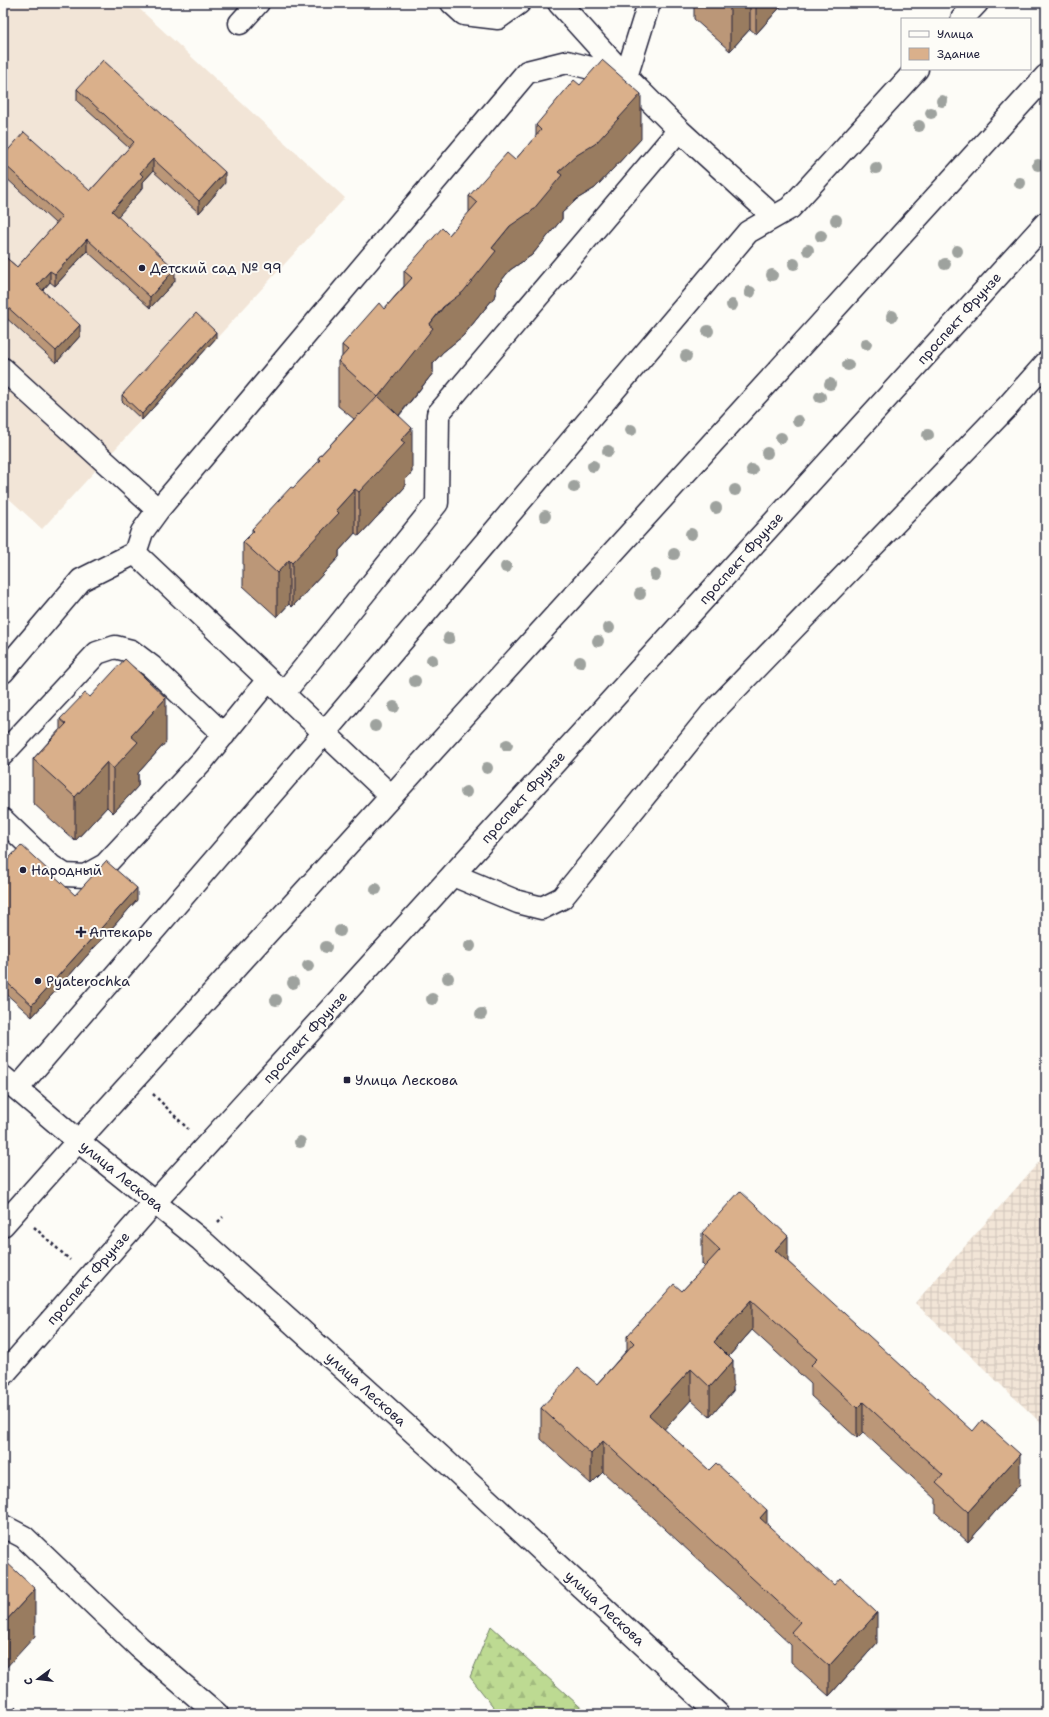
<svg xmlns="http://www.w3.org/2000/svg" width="1049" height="1717" font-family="'Shantell Sans',sans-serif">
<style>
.built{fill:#f2e5d7}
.industrial{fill:url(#industrial-grid)}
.forest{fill:url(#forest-firs);stroke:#707e66}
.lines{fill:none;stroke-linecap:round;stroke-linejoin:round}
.minor-casing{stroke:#22223b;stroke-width:25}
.major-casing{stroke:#22223b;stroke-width:25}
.path{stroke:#22223b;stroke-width:2.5;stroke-dasharray:3 3;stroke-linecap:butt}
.minor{stroke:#fdfcf7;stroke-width:22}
.major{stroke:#fdfcf7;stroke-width:22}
.tree{fill:#9ea29e}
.wall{fill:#bb9778;stroke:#22223b}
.shaded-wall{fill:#997b61;stroke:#22223b}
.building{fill:#dab08b;stroke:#22223b}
.poi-dot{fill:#22223b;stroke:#fdfcf7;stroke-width:1.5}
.labels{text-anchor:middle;stroke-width:4;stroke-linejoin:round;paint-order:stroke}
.poi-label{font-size:14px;fill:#22223b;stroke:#fdfcf7;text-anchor:start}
.street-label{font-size:14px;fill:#22223b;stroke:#fdfcf7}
</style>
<defs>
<pattern id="industrial-grid" width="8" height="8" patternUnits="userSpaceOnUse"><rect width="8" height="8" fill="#f2e5d7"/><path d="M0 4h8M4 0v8" fill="none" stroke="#cfc4b9"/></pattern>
<pattern id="forest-firs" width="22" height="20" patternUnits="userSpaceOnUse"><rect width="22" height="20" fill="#bdda92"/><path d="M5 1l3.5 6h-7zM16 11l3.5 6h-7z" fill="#a2bb7f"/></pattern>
</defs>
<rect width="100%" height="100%" fill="#fdfcf7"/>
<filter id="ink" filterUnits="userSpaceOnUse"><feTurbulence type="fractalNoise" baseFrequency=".025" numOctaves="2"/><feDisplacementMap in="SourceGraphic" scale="8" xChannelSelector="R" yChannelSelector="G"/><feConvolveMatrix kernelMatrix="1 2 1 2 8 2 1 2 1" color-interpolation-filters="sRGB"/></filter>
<g filter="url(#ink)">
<path class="built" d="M3,3h130l212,195 -303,331 -39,-36z"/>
<path class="industrial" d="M1046,1154v274l-131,-125z"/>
<path class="forest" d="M491,1626l97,88h-89l-29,-37z"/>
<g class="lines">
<defs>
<path id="minor" d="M452,3l12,11 34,4 21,-15
M559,3l67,74 53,53 95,87
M962,19l15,-16
M240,23l18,-20
M3,369l155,141
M3,672l78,-92 54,-27
M283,694l154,-191 1,-89 241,-284
M3,754l94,-101 18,-6 16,4 21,16 72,68
M391,796l-256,-243 7,-21 16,-22 369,-438 40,-10 59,15 23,-74
M3,820l48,46 14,9 20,1 20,-11 98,-105 65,-80
M453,875l65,27 24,6 20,-10 149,-184 296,-307 39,-44
M3,1077l75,64 123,99 239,216 278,258
M17,1089l307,-356 424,-501 42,-24 127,-139
M3,1526l21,11 115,110 78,67"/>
<path id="major" d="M3,1225l75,-84 968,-1065
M3,1375l151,-172 892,-980"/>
</defs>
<use href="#minor" class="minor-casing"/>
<use href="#major" class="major-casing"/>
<path class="path" d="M153,1094l35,35
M218,1222l5,-5
M34,1227l36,33
M11,1714l5,-7 7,7"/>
<use href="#minor" class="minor"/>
<use href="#major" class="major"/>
</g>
<g class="tree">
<circle cx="942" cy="101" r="6"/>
<circle cx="931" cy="113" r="6"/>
<circle cx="919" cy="126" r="6"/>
<circle cx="1038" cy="165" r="6"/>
<circle cx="876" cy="168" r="6"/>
<circle cx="1020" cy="183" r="6"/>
<circle cx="836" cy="220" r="6"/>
<circle cx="821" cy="236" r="6"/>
<circle cx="808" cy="250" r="6"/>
<circle cx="957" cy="251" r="6"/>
<circle cx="794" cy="264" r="6"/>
<circle cx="945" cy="264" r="6"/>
<circle cx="772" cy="275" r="6"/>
<circle cx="750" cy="292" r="6"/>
<circle cx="732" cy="305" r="6"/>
<circle cx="892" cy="316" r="6"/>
<circle cx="708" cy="331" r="6"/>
<circle cx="866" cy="344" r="6"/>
<circle cx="686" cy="356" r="6"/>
<circle cx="848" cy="365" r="6"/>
<circle cx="830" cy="384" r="6"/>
<circle cx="820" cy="397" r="6"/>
<circle cx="798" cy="421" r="6"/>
<circle cx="631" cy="430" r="6"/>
<circle cx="928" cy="435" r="6"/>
<circle cx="781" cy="438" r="6"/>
<circle cx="608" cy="451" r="6"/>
<circle cx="767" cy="453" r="6"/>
<circle cx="593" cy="466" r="6"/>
<circle cx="752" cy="470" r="6"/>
<circle cx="574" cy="487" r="6"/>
<circle cx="735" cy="490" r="6"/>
<circle cx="716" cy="508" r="6"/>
<circle cx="545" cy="516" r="6"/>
<circle cx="691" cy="534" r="6"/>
<circle cx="674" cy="554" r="6"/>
<circle cx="506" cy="567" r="6"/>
<circle cx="655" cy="575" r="6"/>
<circle cx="640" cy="594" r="6"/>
<circle cx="609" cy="628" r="6"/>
<circle cx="449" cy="638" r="6"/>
<circle cx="598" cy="641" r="6"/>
<circle cx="432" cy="660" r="6"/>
<circle cx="580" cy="662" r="6"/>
<circle cx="415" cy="681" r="6"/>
<circle cx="394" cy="707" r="6"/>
<circle cx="375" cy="726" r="6"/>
<circle cx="507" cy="745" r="6"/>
<circle cx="487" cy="768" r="6"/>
<circle cx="466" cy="792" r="6"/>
<circle cx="376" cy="889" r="6"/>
<circle cx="340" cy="931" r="6"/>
<circle cx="470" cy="946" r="6"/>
<circle cx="326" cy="947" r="6"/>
<circle cx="308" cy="966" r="6"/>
<circle cx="448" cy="978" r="6"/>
<circle cx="293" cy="983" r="6"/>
<circle cx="432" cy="999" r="6"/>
<circle cx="276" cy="1000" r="6"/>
<circle cx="481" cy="1014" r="6"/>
<circle cx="300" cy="1142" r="6"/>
</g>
<path class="wall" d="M694,3h90l-28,31 -6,-5 -20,22 -36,-32z
M77,89l148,94 -26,30 -46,-42 -10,11v6l-26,28 58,65 -25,27 -63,-57 -32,35 -5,-4 -7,8 37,46 -24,27 -53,-48v-60l14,12 39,-43 -53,-49v-19l87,35 39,-43 -52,-47z
M536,125l105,14 -46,49 -18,11 -15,14v6l-30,36 -22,15 -14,17v8l-33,41 -20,16 -10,11v10l-34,43 13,56 -7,8v7l-46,49 -4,-3 -16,18v6l-47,50 -3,-3 -12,13 -34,-31v-44l9,-9v-4l41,-41 25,-26v-4l36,-39 -16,-13v-45l4,-4v-12l42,-36 20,-23v-15l45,-36 20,-22v-17l46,-36 21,-24z
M216,338l-74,82 -20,-19v-6z
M90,697l76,45 -28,31v13l-25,27 -6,-6 -32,34 -42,-38v-44l27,-30v-10z
M3,865l72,30 62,5 -105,117 -29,-26z
M702,1233l86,29 232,222 -52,58 -32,-29v-14l-73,-67 -6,6 -46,-42v-12l-59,-54 -23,26 4,35 -23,26 -19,-17 -27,29 103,95 110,119 -48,53 -38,-34v-17l-188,-173 -12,12 -50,-45v-31l56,-24 30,-34v-14l55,-45 23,-24 -3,-3z"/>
<path class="shaded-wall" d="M734,3h16v26l-20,22v-44z
M756,3h28l-28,31z
M641,94v45l-46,49 -18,11 -15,14v6l-30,36 -22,15 -14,17v8l-33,41 -20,16 -10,11v10l-55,68v-44l51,-72 81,-99 48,-54z
M153,159v12l-10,11v6l-31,35v-12l28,-38z
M225,172v11l-26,30v-12z
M87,239v12l-32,35v-12z
M175,269v12l-25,27v-11z
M50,271v11l-13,15v-12z
M80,325v11l-24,27v-12z
M216,332v6l-74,82v-6z
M412,428v44l-7,8v7l-46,49v-44l42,-52z
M355,489v44l-16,18v6l-47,50v-44l44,-53z
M289,560v44l-12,13v-44z
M166,698v44l-28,31v13l-25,27v-44l18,-33z
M107,762v45l-32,34v-44z
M137,888v12l-105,117v-12z
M788,1236v30l-13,-16z
M752,1300v30l-38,43v-31z
M733,1361v30l-23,26v-30z
M691,1369v31l-42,46v-31z
M863,1402v30l-6,6v-30z
M603,1441v31l-12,12v-30z
M1020,1454v30l-52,58v-30z
M767,1510v31l-7,-23z
M35,1589v47l-32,35v-47z
M877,1613v30l-48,53v-30z"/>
<path class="building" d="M726,3h8l-4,4z
M103,60l122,112 -26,29 -46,-42 -13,14 3,3 -31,35 63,58 -25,28 -63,-58 -32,35 -5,-3 -13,14 43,40 -24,26 -53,-48v-48l14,12 45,-50 -59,-54v-7l21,-24 66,59 44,-49 -57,-53z
M602,60l39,34 -46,50 -18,11 -19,17 4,3 -30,36 -22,15 -18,22 4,3 -33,41 -20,15 -14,18 4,3 -55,69 -40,-36 10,-11 -6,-5 37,-42 5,6 28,-31 -8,-7 38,-43 7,7 28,-32 -8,-7 38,-43 8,7 26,-30 -5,-5 38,-45 6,5z
M196,313l20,19 -74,82 -20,-19z
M378,396l34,32 -11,12 4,3 -46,49 -4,-3 -19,21 3,3 -47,50 -3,-3 -12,13 -34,-31 11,-11 -2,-2 39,-42 2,1 27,-28 -2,-2 41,-44 1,1z
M125,659l41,39 -35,38 7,6 -25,27 -6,-7 -32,35 -42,-38 33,-35 -6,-5 25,-26 5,4z
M21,845l54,50 31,-34 31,27 -105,117 -29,-26v-114z
M740,1191l48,45 -13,14 198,181 9,-11 38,34 -52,58 -32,-29 7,-8 -80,-73 -6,6 -46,-43 6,-6 -65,-59 -38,42 19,19 -23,26 -19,-18 -42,46 60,55 7,-7 51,47 -7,8 74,67 6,-7 37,35 -48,53 -38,-34 9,-10 -197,-181 -12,13 -50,-46 37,-40 19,16 37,-41 -7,-7 47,-52 8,7 38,-41 -18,-17z
M3,1559l32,30 -32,35z"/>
</g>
<g class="poi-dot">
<circle cx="142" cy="268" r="4"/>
<circle cx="23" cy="870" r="4"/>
<path d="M79 926h4v4h4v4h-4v4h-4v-4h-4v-4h4z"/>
<circle cx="38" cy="981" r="4"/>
<rect x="343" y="1076" width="8" height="8" rx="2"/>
</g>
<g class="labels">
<g class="poi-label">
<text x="150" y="273">Детский сад № 99</text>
<text x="31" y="875">Народный</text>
<text x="89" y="937">Аптекарь</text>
<text x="46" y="986">Pyaterochka</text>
<text x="355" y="1085">Улица Лескова</text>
</g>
<g class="street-label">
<text transform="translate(959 318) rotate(-48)" y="5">проспект Фрунзе</text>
<text transform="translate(741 558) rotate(-48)" y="5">проспект Фрунзе</text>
<text transform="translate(523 797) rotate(-48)" y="5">проспект Фрунзе</text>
<text transform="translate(305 1037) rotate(-48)" y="5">проспект Фрунзе</text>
<text transform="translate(122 1176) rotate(39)" y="5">улица Лескова</text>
<text transform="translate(88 1278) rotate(-49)" y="5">проспект Фрунзе</text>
<text transform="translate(366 1389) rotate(42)" y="5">улица Лескова</text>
<text transform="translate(605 1608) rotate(43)" y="5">улица Лескова</text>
</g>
</g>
<rect width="1049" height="1717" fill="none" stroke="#fdfcf7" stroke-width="16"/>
<rect x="8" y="8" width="1033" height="1701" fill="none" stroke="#22223b" stroke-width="1.5" filter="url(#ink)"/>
<rect x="901" y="18" width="130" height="52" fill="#fdfcf7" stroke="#a5a5ac"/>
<rect x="909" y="31" width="20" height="6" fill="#fdfcf7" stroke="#a5a5ac"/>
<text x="937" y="38" font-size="12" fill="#22223b">Улица</text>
<rect x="909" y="48" width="20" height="12" fill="#dab08b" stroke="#a5a5ac"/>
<text x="937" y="58" font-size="12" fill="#22223b">Здание</text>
<g transform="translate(38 1679) rotate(255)" stroke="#fdfcf7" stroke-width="3" paint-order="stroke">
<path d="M0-3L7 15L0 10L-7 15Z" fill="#22223b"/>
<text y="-6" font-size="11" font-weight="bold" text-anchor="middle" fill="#22223b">С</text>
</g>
</svg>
